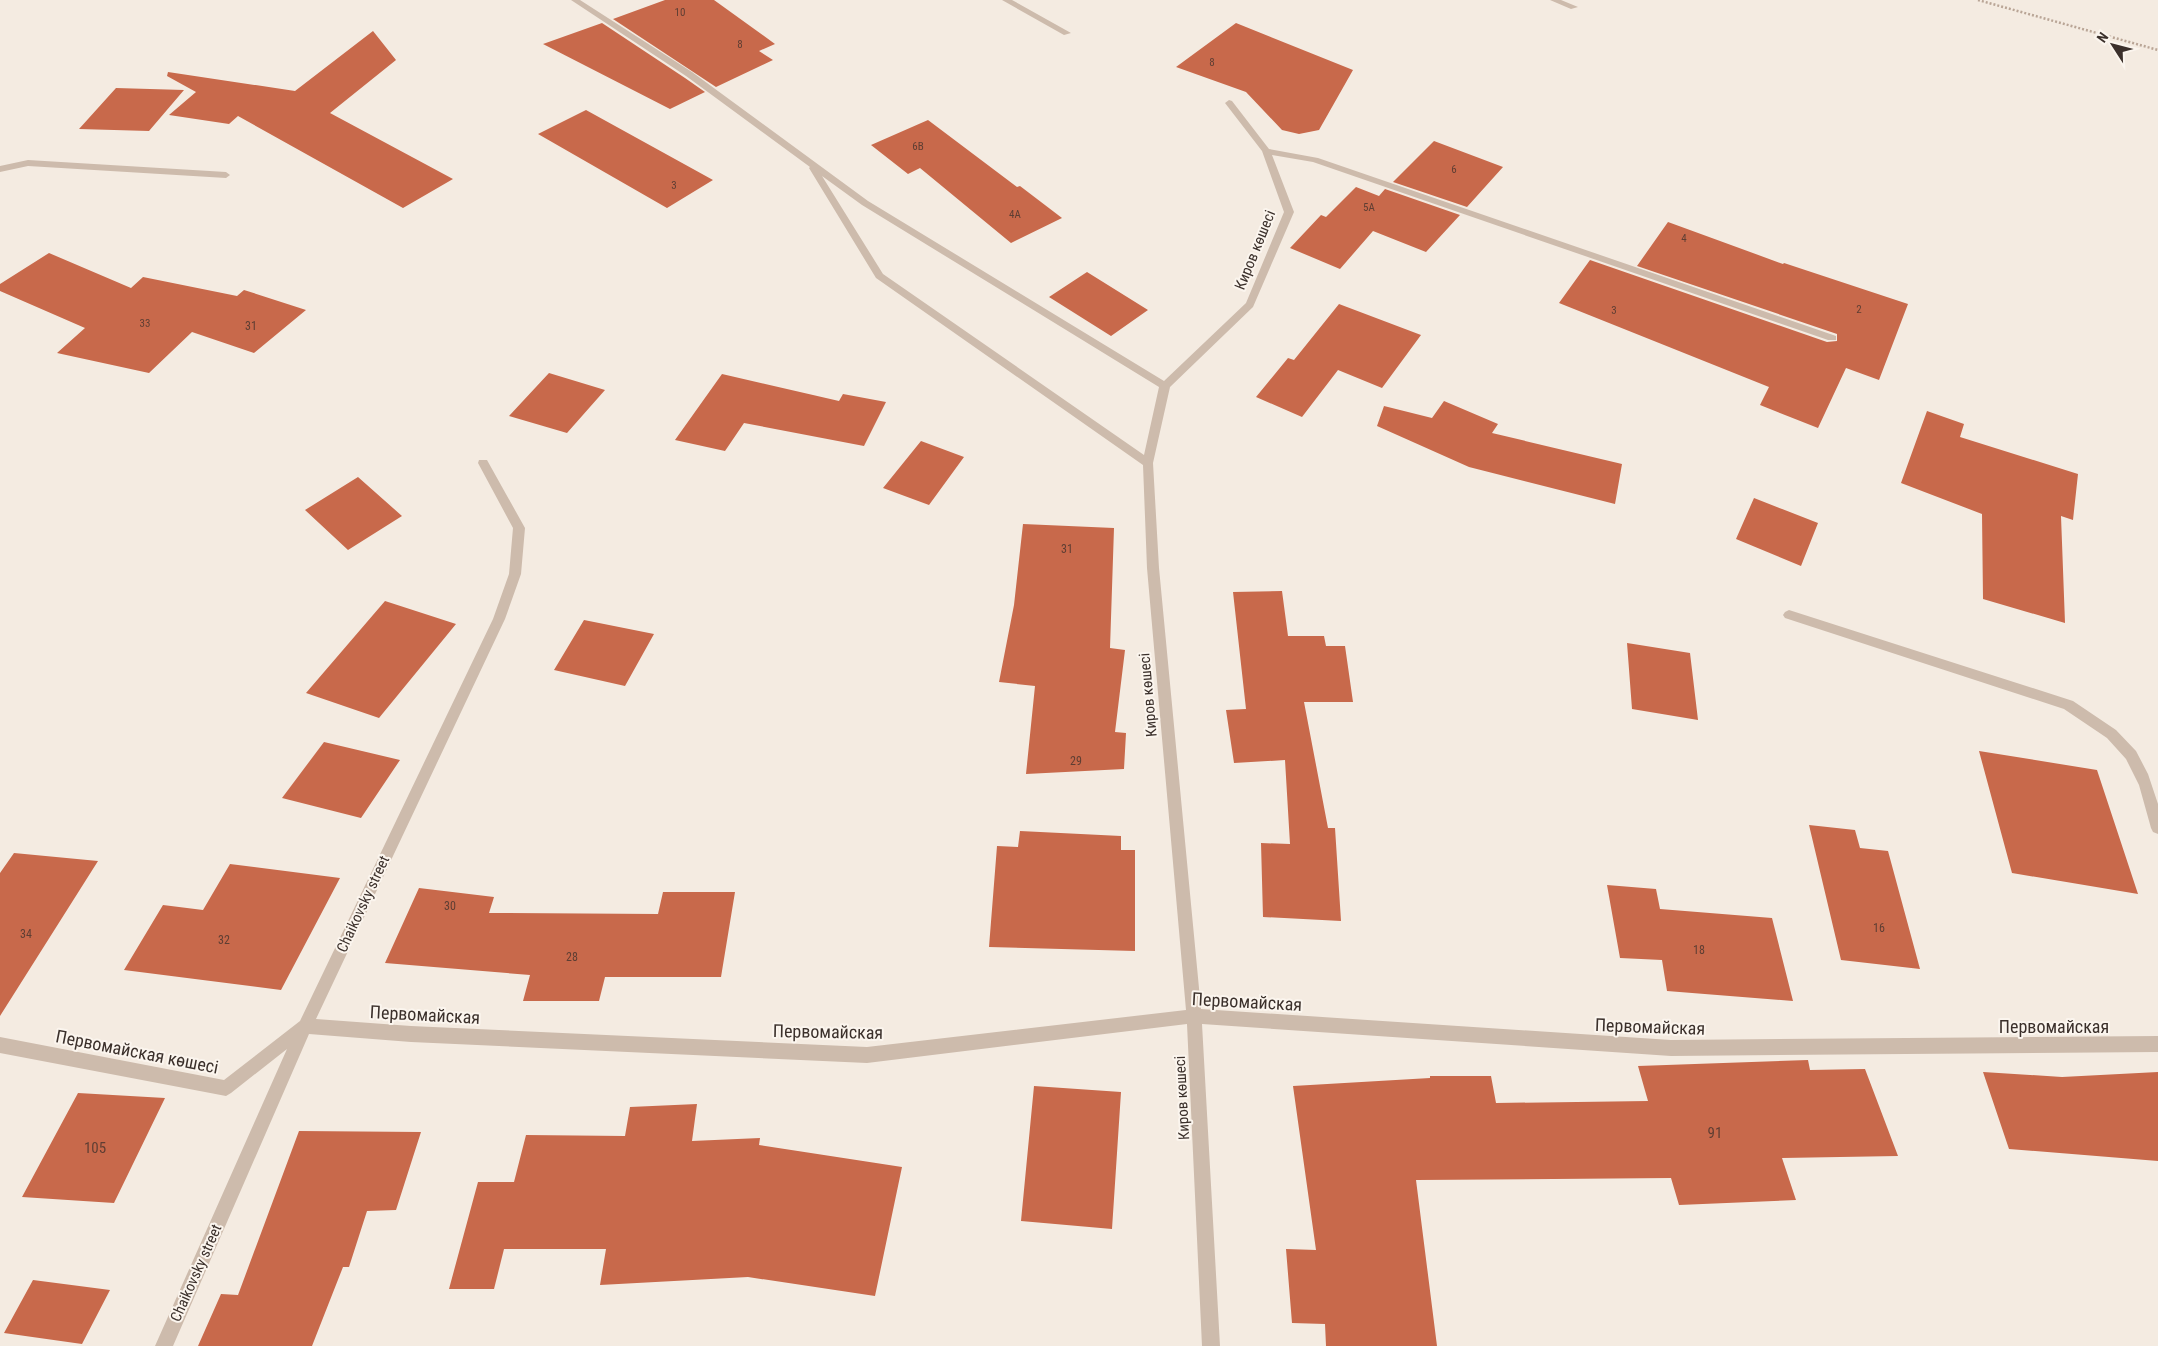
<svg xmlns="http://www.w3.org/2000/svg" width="2158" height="1346" font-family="'Roboto Condensed',sans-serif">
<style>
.building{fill:#c8694b}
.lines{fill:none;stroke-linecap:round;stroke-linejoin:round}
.path{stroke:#b9a596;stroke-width:2.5;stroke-dasharray:2 2;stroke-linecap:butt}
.minor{fill:#cdbbac;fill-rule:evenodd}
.labels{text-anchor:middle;stroke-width:4;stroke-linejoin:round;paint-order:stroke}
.far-number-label{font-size:11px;fill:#5e3e33}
.number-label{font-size:12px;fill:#5e3e33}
.street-label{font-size:15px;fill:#3b302b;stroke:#fbf5ee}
.near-number-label{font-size:15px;fill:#5e3e33}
.near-street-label{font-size:18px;fill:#3b302b;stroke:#fbf5ee}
</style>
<rect width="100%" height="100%" fill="#f4ebe1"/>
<path class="building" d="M665,0h49l61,44 -16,7 14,9 -57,27 -103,-68z
M602,23l83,55 20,14 -35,17 -127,-65z
M1236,23l117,47 -34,60 -20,4 -17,-4 -36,-38 -70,-25z
M373,31l23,29 -66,53 123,66 -50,29 -165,-92 -9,8 -60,-9 27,-23 -29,-16 1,-4 127,19z
M116,88l68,2 -35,41 -70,-2z
M586,110l127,70 -46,28 -129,-74z
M928,120l89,67 3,-1 42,32 -51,25 -91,-75 -12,6 -37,-29z
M1434,141l69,26 -36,40 -74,-25z
M1356,187l23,9 6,-7 75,26 -34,37 -53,-21 -33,38 -50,-21 31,-33 5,2z
M1668,222l115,42 1,-1 124,41 -29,76 -33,-12 -28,60 -58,-23 9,-18 -210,-84 31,-43 237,82 10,-1v-7l-200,-68z
M49,253l82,35 12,-11 94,19 7,-6 62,20 -52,43 -62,-21 -43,41 -92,-20 28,-25 -85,-37v-7z
M1087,272l61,38 -37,26 -62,-39z
M1339,304l82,31 -39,53 -44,-18 -36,47 -46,-20 32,-39 6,2z
M549,373l56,17 -38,43 -58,-17z
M722,374l117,27 4,-7 43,8 -22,44 -120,-23 -19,28 -50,-11z
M1444,401l54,23 -6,9 130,31 -7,40 -146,-37 -92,-41 7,-20 48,12z
M1927,411l37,13 -4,13 118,37 -5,46 -12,-4 4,107 -82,-24 -1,-85 -81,-31z
M921,441l43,16 -35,48 -46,-17z
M358,477l44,39 -54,34 -43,-40z
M1754,498l64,25 -17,43 -65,-27z
M1023,524l91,4 -4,120 15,2 -10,82 11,1 -2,36 -98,5 9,-88 -36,-4 15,-77z
M1282,591l6,45h36l2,10h19l8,56h-49l24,126h7l6,93 -78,-4 -2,-74 29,1 -5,-84 -51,3 -8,-53 20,-1 -13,-117z
M385,601l71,23 -77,94 -73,-25z
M584,620l70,14 -29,52 -71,-16z
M1627,643l63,10 8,67 -66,-11z
M324,742l76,18 -39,58 -79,-20z
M1979,751l118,19 41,124 -126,-21z
M1809,825l46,5 5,18 28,3 32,118 -79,-9z
M1020,831l101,5v14h14v101l-146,-4 8,-101 21,1z
M14,853l84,8 -98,155v-143z
M230,864l110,14 -59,112 -157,-20 39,-65 40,5z
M1607,885l49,4 4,20 112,9 21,83 -126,-10 -5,-31 -42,-2z
M419,888l75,9 -5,16 169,1 5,-22h72l-14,85h-116l-6,24h-76l7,-26 -145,-12z
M1808,1060l2,10 55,-1 33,87 -116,2 14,42 -117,5 -8,-27 -255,2 21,166h-111l-1,-22 -33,-1 -6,-74 30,1 -23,-164 137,-8v-2h61l5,27 152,-2 -10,-35z
M1983,1072l79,5 96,-5v89l-149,-12z
M1034,1086l87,6 -9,137 -91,-8z
M78,1093l87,5 -51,105 -92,-6z
M697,1104l-5,37 68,-3 -1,7 143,22 -27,129 -127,-19 -148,8 6,-36h-102l-10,40h-45l29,-107h36l12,-47 99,1 5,-29z
M299,1131l122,1 -25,78 -29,1 -18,56h-6l-31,79h-114l23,-52 17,1z
M33,1280l77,10 -28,54 -78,-11z"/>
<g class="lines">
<path class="path" d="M1978,0l180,50"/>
<path class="minor" d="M571,0h9l112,72 176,129 296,180 82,-78 38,-91 -22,-61 -37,-48 4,-3 3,1 37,48 49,9 518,178v4h-8l-515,-178 -41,-7 22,57 -41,95 -83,80 -17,76 6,105 42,441 470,31 487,-4v16l-487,4 -469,-32 18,322h-18l-15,-322 -320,39 -456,-21 -102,-8 -136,312h-18l132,-297 -56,44 -5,3 -226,-43v-16l224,43 76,-59 193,-402 16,-45 4,-46 -35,-65 1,-3h8l38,68 -4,46 -16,45 -189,400 95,7 456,21 319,-37 -39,-442 -4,-103 -267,-187 -67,-110 1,-1 -124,-91zM822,176l40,29 297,182 -15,68 -261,-181z
M1002,0h10l59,33 -7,2z
M1550,0h11l17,7 -7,2z
M28,160l198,12 4,3 -4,3 -198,-12 -28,6v-6z
M1789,610l284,91 43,29 20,21 12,23 10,30v30l-5,-2 -2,-4 -12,-43 -13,-26 -19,-21 -43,-29 -279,-91 -2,-3 2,-3z"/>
</g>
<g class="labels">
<g class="far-number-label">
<text x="680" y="16">10</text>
<text x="740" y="48">8</text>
<text x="1212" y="66">8</text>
<text x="918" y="150">6B</text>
<text x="1454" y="173">6</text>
<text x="674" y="189">3</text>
<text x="1369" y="211">5A</text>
<text x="1015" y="218">4A</text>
<text x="1684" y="242">4</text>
<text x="1859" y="313">2</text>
<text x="1614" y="314">3</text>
<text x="145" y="327">33</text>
</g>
<g class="number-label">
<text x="251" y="330">31</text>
<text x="1067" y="553">31</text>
<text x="1076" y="765">29</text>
<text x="450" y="910">30</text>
<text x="1879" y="932">16</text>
<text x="26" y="938">34</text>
<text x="224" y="944">32</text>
<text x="1699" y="954">18</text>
<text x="572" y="961">28</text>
</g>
<g class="street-label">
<text transform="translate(1255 250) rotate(-68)" y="5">Киров көшесі</text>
<text transform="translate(1148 695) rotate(-95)" y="5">Киров көшесі</text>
<text transform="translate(363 904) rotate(-65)" y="5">Chaikovsky street</text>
<text transform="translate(1182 1098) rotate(-93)" y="5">Киров көшесі</text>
<text transform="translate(196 1273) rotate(-66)" y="5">Chaikovsky street</text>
</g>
<g class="near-number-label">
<text x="1715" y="1138">91</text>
<text x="95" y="1153">105</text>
</g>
<g class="near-street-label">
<text transform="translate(1247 1002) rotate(3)" y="6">Первомайская</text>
<text transform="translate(425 1015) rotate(3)" y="6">Первомайская</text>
<text transform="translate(1650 1027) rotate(2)" y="6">Первомайская</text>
<text x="2054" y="1033">Первомайская</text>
<text transform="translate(828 1032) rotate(1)" y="6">Первомайская</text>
<text transform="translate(137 1052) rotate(11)" y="6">Первомайская көшесі</text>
</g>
</g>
<g transform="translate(2113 45) rotate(306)" stroke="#fbf5ee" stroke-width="4" paint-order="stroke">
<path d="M0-4L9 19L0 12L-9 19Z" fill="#3b302b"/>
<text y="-8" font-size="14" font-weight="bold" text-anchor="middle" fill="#3b302b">N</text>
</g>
</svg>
